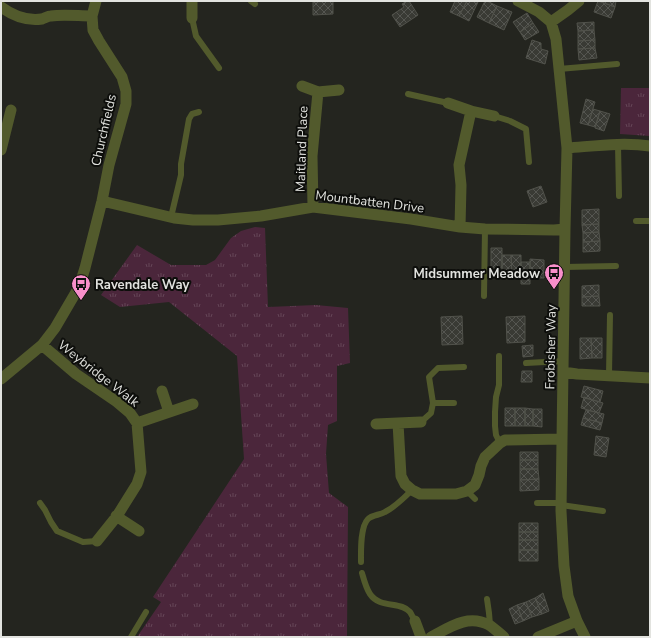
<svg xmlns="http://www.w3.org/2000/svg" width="651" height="638" font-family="'Nunito Sans',sans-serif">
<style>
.grass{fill:url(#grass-tufts)}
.building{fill:url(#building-cross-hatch);stroke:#51524b}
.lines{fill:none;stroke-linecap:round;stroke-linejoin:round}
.service{stroke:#525a2c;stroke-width:6}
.minor{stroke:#525a2c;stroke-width:11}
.labels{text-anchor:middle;stroke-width:4;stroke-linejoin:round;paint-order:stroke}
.street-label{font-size:13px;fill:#e2e3df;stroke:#0d0e0b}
.poi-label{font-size:13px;font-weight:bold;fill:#e2e3df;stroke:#0d0e0b;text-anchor:end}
</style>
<defs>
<pattern id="grass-tufts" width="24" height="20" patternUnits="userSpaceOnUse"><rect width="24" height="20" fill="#4b263b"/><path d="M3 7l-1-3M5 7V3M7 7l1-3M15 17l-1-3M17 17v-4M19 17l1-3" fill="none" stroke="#654557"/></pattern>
<pattern id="building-cross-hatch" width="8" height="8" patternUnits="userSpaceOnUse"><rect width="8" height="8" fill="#393a34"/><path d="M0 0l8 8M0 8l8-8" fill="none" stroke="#555651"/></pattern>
</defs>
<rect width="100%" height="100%" fill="#24251f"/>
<path class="grass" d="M621,88h29v48l-30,-2z
M255,227l10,1 3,79 48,-2 32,3 2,55 -13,3v55l-9,4 -2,29 3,39 19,14 -1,130h-210l24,-35 -8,-5 91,-138 -7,-103 -68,-54 -49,5 -19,-12 36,-50 34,20h35l9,-5 16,-22 10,-7z"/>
<path class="building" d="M333,1v13l-20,1v-13z
M407,1h2l9,14 -18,12 -8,-12 12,-8 -2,-3z
M455,1h12l-8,15 -9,-4z
M467,1l11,1 -9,19 -10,-5z
M485,1h2l10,5 -8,17 -12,-6z
M598,1l17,6 -4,11 -17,-6z
M599,1h17l-1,6z
M497,6l15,6 -8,18 -15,-7z
M527,13l6,10 -13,9 -7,-10z
M594,22v8l-16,1 -1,-8z
M533,23l6,9 -14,8 -5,-8z
M594,30l1,10 -17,1v-10z
M532,40l9,3v6l7,2 -3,13 -19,-6z
M595,40v8l-17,1v-8z
M595,48l2,10 -18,2 -1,-11z
M586,99l9,3 -7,23 -8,-2z
M593,109l7,2 -5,16 -7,-2z
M600,111l10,3 -6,17 -9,-3z
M541,186l6,16 -14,5 -6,-16z
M599,209v15l-17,1v-15z
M599,224v8l-16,1 -1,-8z
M599,232l1,9 -17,1v-9z
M600,241v10l-17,1v-10z
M491,248h11v20h-11z
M502,255h9l1,21h-10z
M511,255h10v20l-9,1z
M530,259l14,1v18h-14z
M521,262h9v22h-9z
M599,285v11l-17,1v-11z
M599,296l1,10h-18v-9z
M462,316l1,28 -21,1 -1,-28z
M525,316v26l-18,1 -1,-26z
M580,338h11l1,20 -12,1z
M591,338h11v20h-10z
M533,345v11l-10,1 -1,-11z
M522,371h10v11h-11z
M584,386l19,5 -3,11 -19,-5z
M584,397l19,6 -4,10 -18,-5z
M505,408h10v18h-10z
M515,408h10v18h-10z
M525,408l8,1v17h-8z
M533,409h9v18l-9,-1z
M586,410l18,4 -2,9 -19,-5z
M583,418l19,5 -2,7 -19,-5z
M596,436l13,2 -3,19 -12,-2z
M520,452h18v8h-18z
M520,460h18v9h-18z
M520,469h18l1,10 -19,1z
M539,479v11l-19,1v-11z
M519,523h19v9h-19z
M519,532h19v8h-19z
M519,540h19v10h-19z
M519,550h19v11h-19z
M543,593l6,18 -7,3 -7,-16z
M535,598l7,16 -10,3 -6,-15z
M526,602l6,15 -9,4 -6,-16z
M517,605l6,16 -8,3 -6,-15z"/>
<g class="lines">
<path class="service" d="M251,1l4,3
M192,18l4,18 23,32
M559,69l58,-5
M408,94l40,9
M494,116l16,5 16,8 3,33
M618,145l1,51
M171,217l10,-42v-11l8,-45 3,-5 7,-2
M636,221h14
M564,267l52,-1
M484,296l1,-67
M499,356v29l-3,12 -1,15v14l1,9 4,8
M526,363l38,-2
M609,375l1,-60
M433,403h21
M421,422l10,-9 2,-10 -4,-26 9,-9 26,-1
M467,491l8,8
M40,503l5,7 6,12 6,9 26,11 14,-1
M537,503h24
M561,505l42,6
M361,562c0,-10 -1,-35 7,-43 4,-4 12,-4 17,-7 10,-5 19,-14 27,-22
M362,573c2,7 4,15 8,21 10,15 31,7 40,18 2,3 3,6 5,9
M487,599l2,14 1,12
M131,637l15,-25"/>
<path class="minor" d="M518,1l21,11 12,10 5,17 11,109 -2,81 -4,282 3,55 4,30 9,25 8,16
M1,7c12,9 27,14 41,12 3,-1 6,-3 9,-3 12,-2 28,0 41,0
M192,18v-17
M551,22l17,-12 11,-9
M302,86l16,6 -6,64 1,51
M318,92l21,-2
M448,103l23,8
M567,148c28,-2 56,-6 83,-2
M1,150l10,-40
M102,201l72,17 19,2h25l43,-4 52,-9 98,12 49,8 25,2 69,1 11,-1
M460,227l1,-42 -2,-20 12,-54 23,5
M42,345l34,29 41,28 13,11 7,10 4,49 -4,12 -20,32 -20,25
M563,372l14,2 73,4
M1,379l41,-34 13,-17 24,-41 6,-19 17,-67 7,-36 17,-61v-13l-4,-14 -23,-36 -6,-11 -1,-14 4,-15
M162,391l7,21
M421,422l-23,1 3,53 4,8 7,6 8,4h36l11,-3 8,-6 4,-10 2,-9 4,-9 15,-14 5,-3 57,-1
M137,423l56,-19
M376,424l22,-1
M116,516l23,15
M415,621l6,16
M431,637c19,-10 37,-23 58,-12 5,3 10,8 15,12
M538,637l39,-16"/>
</g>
<defs>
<symbol id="bus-pin" viewBox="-11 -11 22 30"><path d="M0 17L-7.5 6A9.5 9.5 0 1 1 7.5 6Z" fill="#f98fca" stroke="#0d0e0b"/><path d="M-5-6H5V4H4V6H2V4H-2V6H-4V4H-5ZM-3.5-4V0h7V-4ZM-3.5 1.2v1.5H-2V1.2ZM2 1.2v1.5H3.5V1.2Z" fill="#111"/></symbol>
</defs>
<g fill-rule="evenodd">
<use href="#bus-pin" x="543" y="262" width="22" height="30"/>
<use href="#bus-pin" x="70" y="273" width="22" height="30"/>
</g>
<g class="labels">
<g class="street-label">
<text transform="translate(103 130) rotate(-77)" y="5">Churchfields</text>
<text transform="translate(301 149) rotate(-88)" y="5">Maitland Place</text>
<text transform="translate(370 201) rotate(7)" y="5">Mountbatten Drive</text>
<text transform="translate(550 347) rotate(-89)" y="5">Frobisher Way</text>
<text transform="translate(99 373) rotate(38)" y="5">Weybridge Walk</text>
</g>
<g class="poi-label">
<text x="540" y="278">Midsummer Meadow</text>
<text x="95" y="289" text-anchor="start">Ravendale Way</text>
</g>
</g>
<rect width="651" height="638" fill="none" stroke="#e2e3df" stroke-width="4"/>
</svg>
